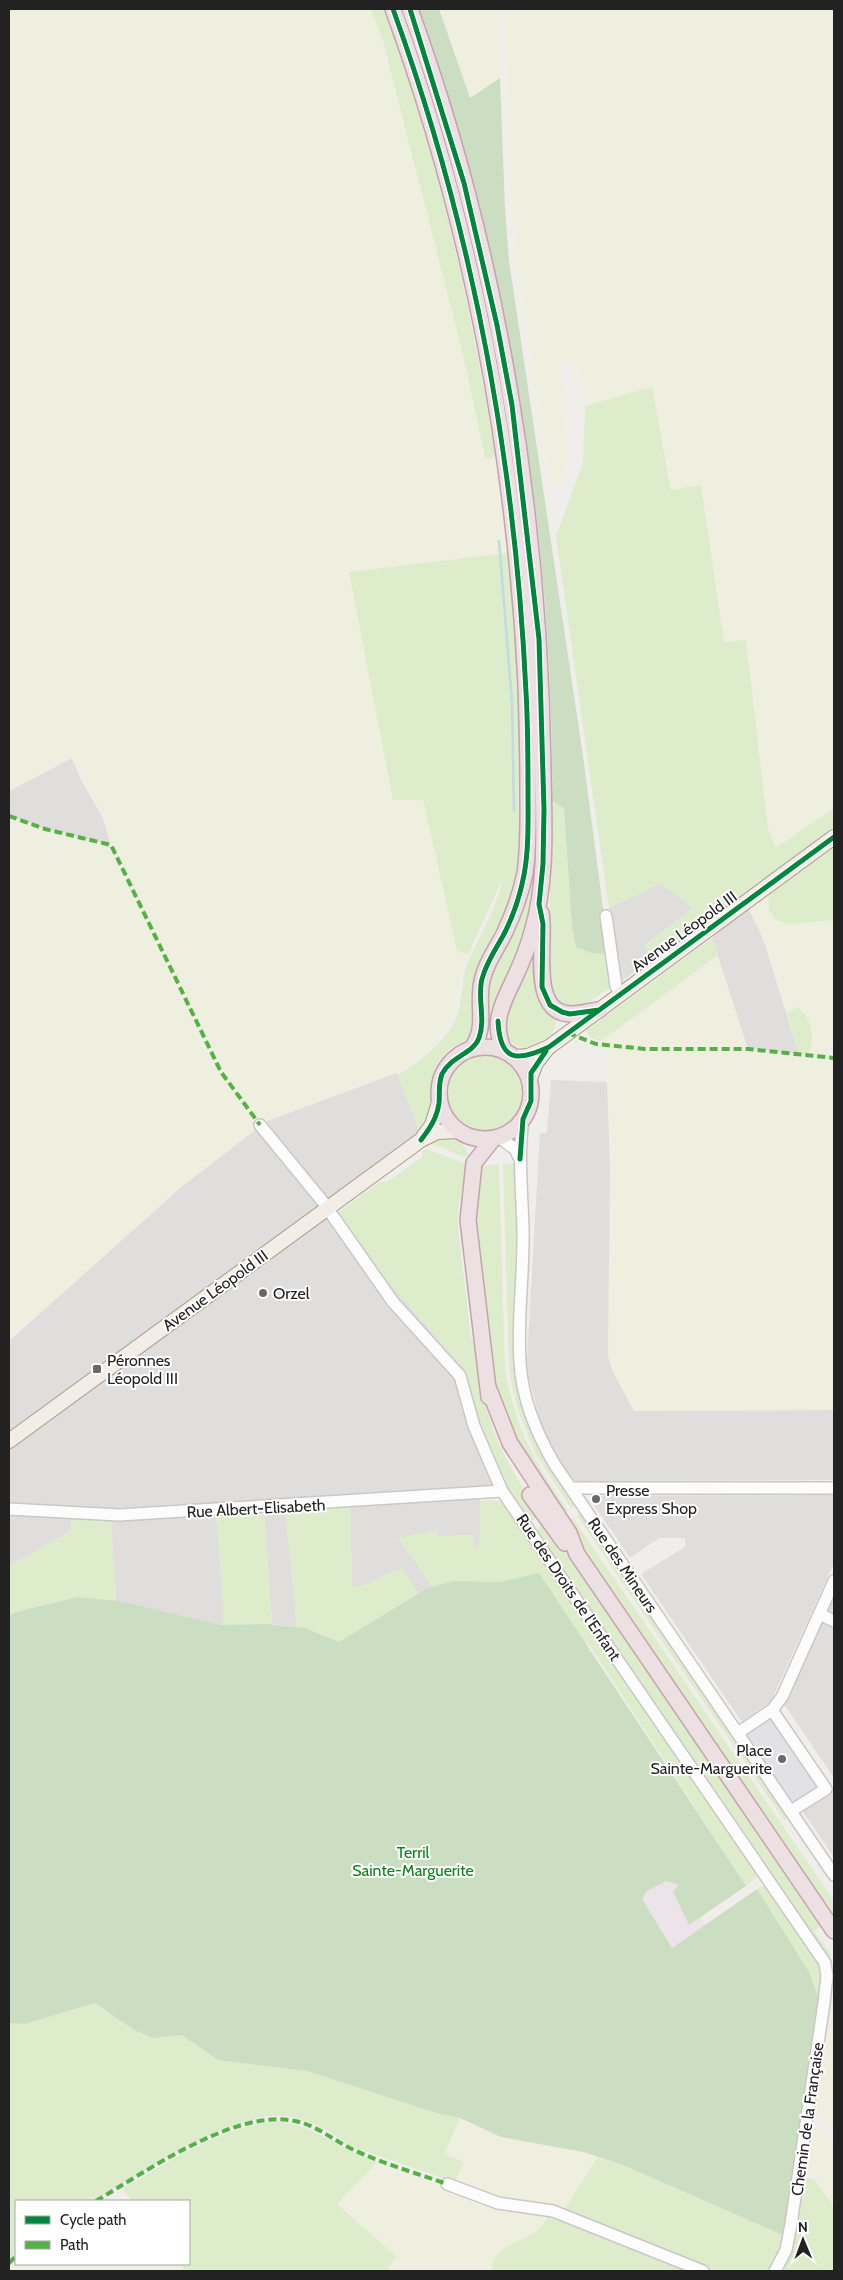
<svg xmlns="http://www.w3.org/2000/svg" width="843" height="2280" font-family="Cabin,sans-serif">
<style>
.residential{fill:#dfdedc}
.industrial{fill:#ede4e9}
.farmland{fill:#efefdf}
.grass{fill:#ddeccb}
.forest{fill:#cbdec1}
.parking{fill:#e0dfde}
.plaza{fill:#e2e1e5}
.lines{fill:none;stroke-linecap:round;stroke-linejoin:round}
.stream{stroke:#bfdbe3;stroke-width:2.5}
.minor-casing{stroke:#c9c8c7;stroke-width:14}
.major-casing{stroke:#a79c86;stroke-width:16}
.highway-casing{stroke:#c5a2ac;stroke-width:18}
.minor{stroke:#fdfcfc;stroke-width:11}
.major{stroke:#f3ede7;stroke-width:14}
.highway{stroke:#ece0e2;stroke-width:15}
.quiet{stroke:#55b145;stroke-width:4;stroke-dasharray:8 4;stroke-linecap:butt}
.cycleway-casing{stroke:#fff;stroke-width:8}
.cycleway{stroke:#00873e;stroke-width:5}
.poi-dot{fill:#6a6968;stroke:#fff;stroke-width:2}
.labels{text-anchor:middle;stroke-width:4;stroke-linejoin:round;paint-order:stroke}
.street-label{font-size:16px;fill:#222;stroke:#fff}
.poi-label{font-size:16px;fill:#222;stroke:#fff;text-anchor:start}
.park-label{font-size:16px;fill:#0c8416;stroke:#fff}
</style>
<rect width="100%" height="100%" fill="#f0eeeb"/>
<path class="residential" d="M72,758l9,22 22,38 8,27 -66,-16 -36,-13v-25z
M661,883l32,25 -49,38 9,12 -35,26 -9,-76z
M746,902l18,39 35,113 -51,-5 -36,-111z
M397,1073l23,60 -411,309v-101l171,-153 87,-67z
M551,1080l56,2 3,83 24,246 200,-1v70l-259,1 -12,-13 -14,-24 -9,-23 -11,-43 -2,-19 13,-226h7z
M327,1217l129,160 37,108 -3,3 -367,22 -114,-6v-56l281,-207z
M834,1495v68l-63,138 -29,21 -101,-148 44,-27v-9h-26l-29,20 -40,-59 2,-3z
M480,1497v43l-2,7 -4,-1 -1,-11 -75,3 35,49 -15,7 -16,-26 -43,19 -7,-1 -2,-82z
M285,1508l12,119 -25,-3 -8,-115z
M216,1511l8,106 -3,8 -105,-24 -5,-81z
M9,1512l63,3 -1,16 -62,35z
M834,1594v184l-50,-74z
M834,1790v67l-33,-48 24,-16z"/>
<path class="industrial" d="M671,1871l37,57 -37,24 -37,-58z"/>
<path class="farmland" d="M9,9h362l12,32 80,314 22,101 5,4 5,-5 12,98 -157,19 43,228h30l34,150 11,5 -8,23 -4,29 -6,14 -21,27 -28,23 -128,47 -13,7 -80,63 -171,153v-525l36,13 66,16 -8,-27 -31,-60 -63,33z
M439,9h58l3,69 -30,20z
M503,9h331v799l-58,41 -8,-20 -22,-188 -22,1 -23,-157 -29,5 -20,-102 -67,18 -9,-44 -15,5 8,88 -8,30 -11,3 -34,-228 -5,-51z
M768,886v16l22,22 44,-4v122l-5,3 -3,11 8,2v352l-200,1 -21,-39 -5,-16 2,-191 -3,-119 -6,-5 116,-85 31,93 51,5 -35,-113 -18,-39z
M834,1973v162l-9,-14 -11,-9 17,-138z
M460,2118l41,19 82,15 14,6 -34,54 -12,1 -4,8 -19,17 -28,14 -5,19h-109l11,-13 -60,-54 40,-42 74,26 -7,-34z
M816,2125l8,5 10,15v61l-14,-18 -3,-10 -6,-4 -10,2 10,-50z
M16,2259v5h164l5,7h-176v-5z"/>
<path class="grass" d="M371,9h13c54,144 86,294 111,446l-5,5 -5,-3 -22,-102 -80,-314z
M652,387l19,103 30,-5 23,157 22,-2 22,189 8,19 58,-40v112l-44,4 -14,-4 -7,-10 -1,-24 -116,72 -8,-11 49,-39 -32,-25 -52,25 -53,-372 27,-73 2,-57z
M507,553l9,88 3,68v148l-4,27 -10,27 -26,51 -5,20 -2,48 -3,8c-6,4 -15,7 -20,12 -23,19 -16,37 -19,62 -1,7 -7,15 -10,21l-22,-58c20,-12 51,-36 59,-59 6,-19 4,-38 12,-57 13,-27 28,-51 34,-81l-35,77 -11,-5 -34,-150h-30l-44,-228z
M534,793h5l-1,57 -6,66 -39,104h-6l1,-43 22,-43z
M552,801l12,7 8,119 37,27 3,32c-26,18 -46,39 -64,-1z
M541,923l-1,47 19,44 -7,20 -21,15 -16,-3 -7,-8 -3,-26z
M712,938l5,18 -116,85 -10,-3 -5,-7z
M798,1007c14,13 18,30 10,47h-9l-12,-41z
M447 1093a38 38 0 1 1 76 0a38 38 0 1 1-76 0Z
M439,1135c14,1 25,5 29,20l-4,2 -36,-15z
M426,1149l41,15 -9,44v20l13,110c11,23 10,51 17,76 11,37 30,67 52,99l-1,4 -8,4 -24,-34 -17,-30 -17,-49 -42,-77 -57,-63 -38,-54 45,-33 6,1 35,-25v-6z
M515,1163l4,62 -5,134c6,61 29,96 62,146l-5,3 -36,-55 -17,-42 -6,-25 -3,-21 -6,-201z
M499,1164l6,207c13,62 28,88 63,140l-7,5 -37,-56 -28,-64 -23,-177 7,-52z
M492,1500l10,3 22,32 4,-2 230,340 -2,5 -10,8 -156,-240 -90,-64 -47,-1 -20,6 -35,-49 38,-8 2,6 35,-1 1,11 4,1 2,-7v-39z
M350,1506l2,80 7,1 43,-19 16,26 -79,48 -34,-14 -8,-1 -12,-117z
M264,1511l8,113 -51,1 3,-8 -8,-103z
M583,1512l206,305 -5,3 -207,-304z
M72,1518l39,2 5,81 -38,-4 -51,12 -18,6v-49l62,-35z
M573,1518l261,383v16l-16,-20 -239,-351 -13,-23z
M546,1522l37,49 229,336 9,19 -7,5 18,24 -4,3 -292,-428z
M764,1886l4,2 53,76 3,9 -5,26 -10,-27 -52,-83z
M95,2003l39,27 19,8 29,-3 36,25 89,11 129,42 24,5 -16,36 20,8 -10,20 -104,-36 -20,-14 -21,-10 -20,-6h-23l-44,13 -41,21 -89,51h-76v52l-7,6v-236l16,1z
M278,2121c41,6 62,29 99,41l-40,42 60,53 -11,14h-201l-5,-7h9v-63h-57l-9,-12c49,-29 97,-62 155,-68z
M597,2158l26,7 162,71 -13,35h-62l-147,-59z
M808,2178l6,1 20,27v65h-56l23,-90z
M551,2213l145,58h-201l-4,-6c3,-4 6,-10 9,-13 20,-16 37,-13 51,-39z"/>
<path class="forest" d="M418,9h21l31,89 30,-20 5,131 4,52 74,495 26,198 -17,-1 -16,-6 -4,-20 -8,-119 -12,-7c2,-207 -26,-414 -78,-614 -16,-60 -36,-119 -56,-178z
M539,1573l207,313 -57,39 -16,-33 6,-7 -13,-4 -19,10 -5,8 30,49 85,-59 52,83 10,27 -34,237 -162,-71 -40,-13 -82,-15 -41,-19 -24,-5 -129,-42 -89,-11 -36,-25 -29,3 -19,-8 -39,-27 -70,21 -16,-1v-408l18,-6 51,-12 41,4 102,24 46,-1 38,4 34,14 87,-53 27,-8 47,1z"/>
<path class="parking" d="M382,1280l7,3 53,61 22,26 -1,4z"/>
<path class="plaza" d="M772,1713l48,72 -28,19 -48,-72z"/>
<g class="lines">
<path class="stream" d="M499,541l13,161 2,109"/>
<defs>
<path id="minor" d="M606,916l10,70 4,9
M523,1119c-5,36 -1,73 0,110 1,44 -6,89 -3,133 2,37 16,71 35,103l279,410
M260,1125l63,77 70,100 67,74 14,50 28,65 323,472 2,13 -3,27 -33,221 -5,26 -11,21
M499,1137l16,12 5,10
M571,1488h263
M9,1509l110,6 383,-24
M819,1614l15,7
M772,1710l10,-13 52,-116
M738,1733l34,-23 54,79 -35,22
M447,2184l51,19 55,8 150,60"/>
<path id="major" d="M513,1057l15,-1 21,-9 285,-210
M529,1081l7,-18 11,-14
M423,1137l9,-12 7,-23
M9,1441l412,-301 16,-8 21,-1"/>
<path id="highway" d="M393,9c79,216 122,447 133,676 1,34 2,68 2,102 0,29 1,58 -3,86 -4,20 -12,42 -21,61 -7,14 -17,27 -21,43 -8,24 6,51 -12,72
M410,9c89,245 131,508 133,768 1,51 4,105 -11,155 -4,15 -10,30 -17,45 -12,25 -25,47 -10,75
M541,913c6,27 -14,101 31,101 9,0 18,-3 27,-4
M439 1093a46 46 0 1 1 92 0a46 46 0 1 1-92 0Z
M488,1387l22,56 59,90 8,21 257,377
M489,1397l-21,-177 6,-57 19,-24
M530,1495l35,48"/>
</defs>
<use href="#minor" class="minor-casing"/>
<use href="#major" class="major-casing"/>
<use href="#highway" class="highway-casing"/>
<use href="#minor" class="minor"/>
<use href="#major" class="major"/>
<use href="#highway" class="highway"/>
<path class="quiet" d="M9,816l36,13 66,16 110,227 39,53
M568,1033l28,11 49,5h103l86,9
M96,2201c49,-29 135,-89 193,-81 26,3 43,20 65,30 30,14 62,23 93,34
M9,2263l7,-7"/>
<defs>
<path id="cycleway" d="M393,9c79,218 122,451 133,683 2,33 2,67 2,100 0,28 1,56 -4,83 -4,21 -11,42 -21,61 -8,14 -17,27 -21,43 -5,19 4,40 -3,59 -6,16 -28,18 -37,36 -4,10 -2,19 -3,29 -2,15 -9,25 -18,37
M410,9l54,174 33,142 15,80 27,234 5,170 -1,55 -4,40 4,20 -1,63 8,18 12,7 8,2 29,-4
M498,1021c2,41 19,41 51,26l285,-210
M520,1159l3,-40 8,-18v-28l15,-22"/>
</defs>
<use href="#cycleway" class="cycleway-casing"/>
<use href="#cycleway" class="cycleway"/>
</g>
<g class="poi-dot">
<circle cx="263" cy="1293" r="5"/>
<rect x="92" y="1364" width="10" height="10" rx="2.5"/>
<circle cx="596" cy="1499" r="5"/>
<circle cx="782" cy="1759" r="5"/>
</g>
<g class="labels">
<g class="street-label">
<text transform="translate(684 931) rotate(-36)" y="6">Avenue Léopold III</text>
<text transform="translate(215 1290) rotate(-36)" y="6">Avenue Léopold III</text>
<text transform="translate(256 1508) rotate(-3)" y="6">Rue Albert-Elisabeth</text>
<text transform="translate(623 1565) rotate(56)" y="6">Rue des Mineurs</text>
<text transform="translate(569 1587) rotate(56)" y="6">Rue des Droits de l'Enfant</text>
<text transform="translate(807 2119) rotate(-82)" y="6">Chemin de la Française</text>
</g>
<g class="poi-label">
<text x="273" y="1299">Orzel</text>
<text x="107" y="1366">Péronnes<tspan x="107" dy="18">Léopold III</tspan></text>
<text x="606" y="1496">Presse<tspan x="606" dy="18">Express Shop</tspan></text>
<text x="772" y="1756" text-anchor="end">Place<tspan x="772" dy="18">Sainte-Marguerite</tspan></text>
</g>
<g class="park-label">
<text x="413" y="1858">Terril<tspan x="413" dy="18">Sainte-Marguerite</tspan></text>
</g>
</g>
<rect width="843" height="2280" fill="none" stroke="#222222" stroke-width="20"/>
<rect x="15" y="2200" width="175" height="65" fill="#ffffff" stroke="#a7a7a7"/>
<rect x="25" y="2216" width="25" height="8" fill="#00873e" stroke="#a7a7a7"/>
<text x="60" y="2225" font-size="15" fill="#222222">Cycle path</text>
<rect x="25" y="2241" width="25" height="8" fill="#55b145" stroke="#a7a7a7"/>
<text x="60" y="2250" font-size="15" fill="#222222">Path</text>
<g transform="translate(803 2240) rotate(359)" stroke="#ffffff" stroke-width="4" paint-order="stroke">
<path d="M0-4L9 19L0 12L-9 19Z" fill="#222222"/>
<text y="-8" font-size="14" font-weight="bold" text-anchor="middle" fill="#222222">N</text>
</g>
</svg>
